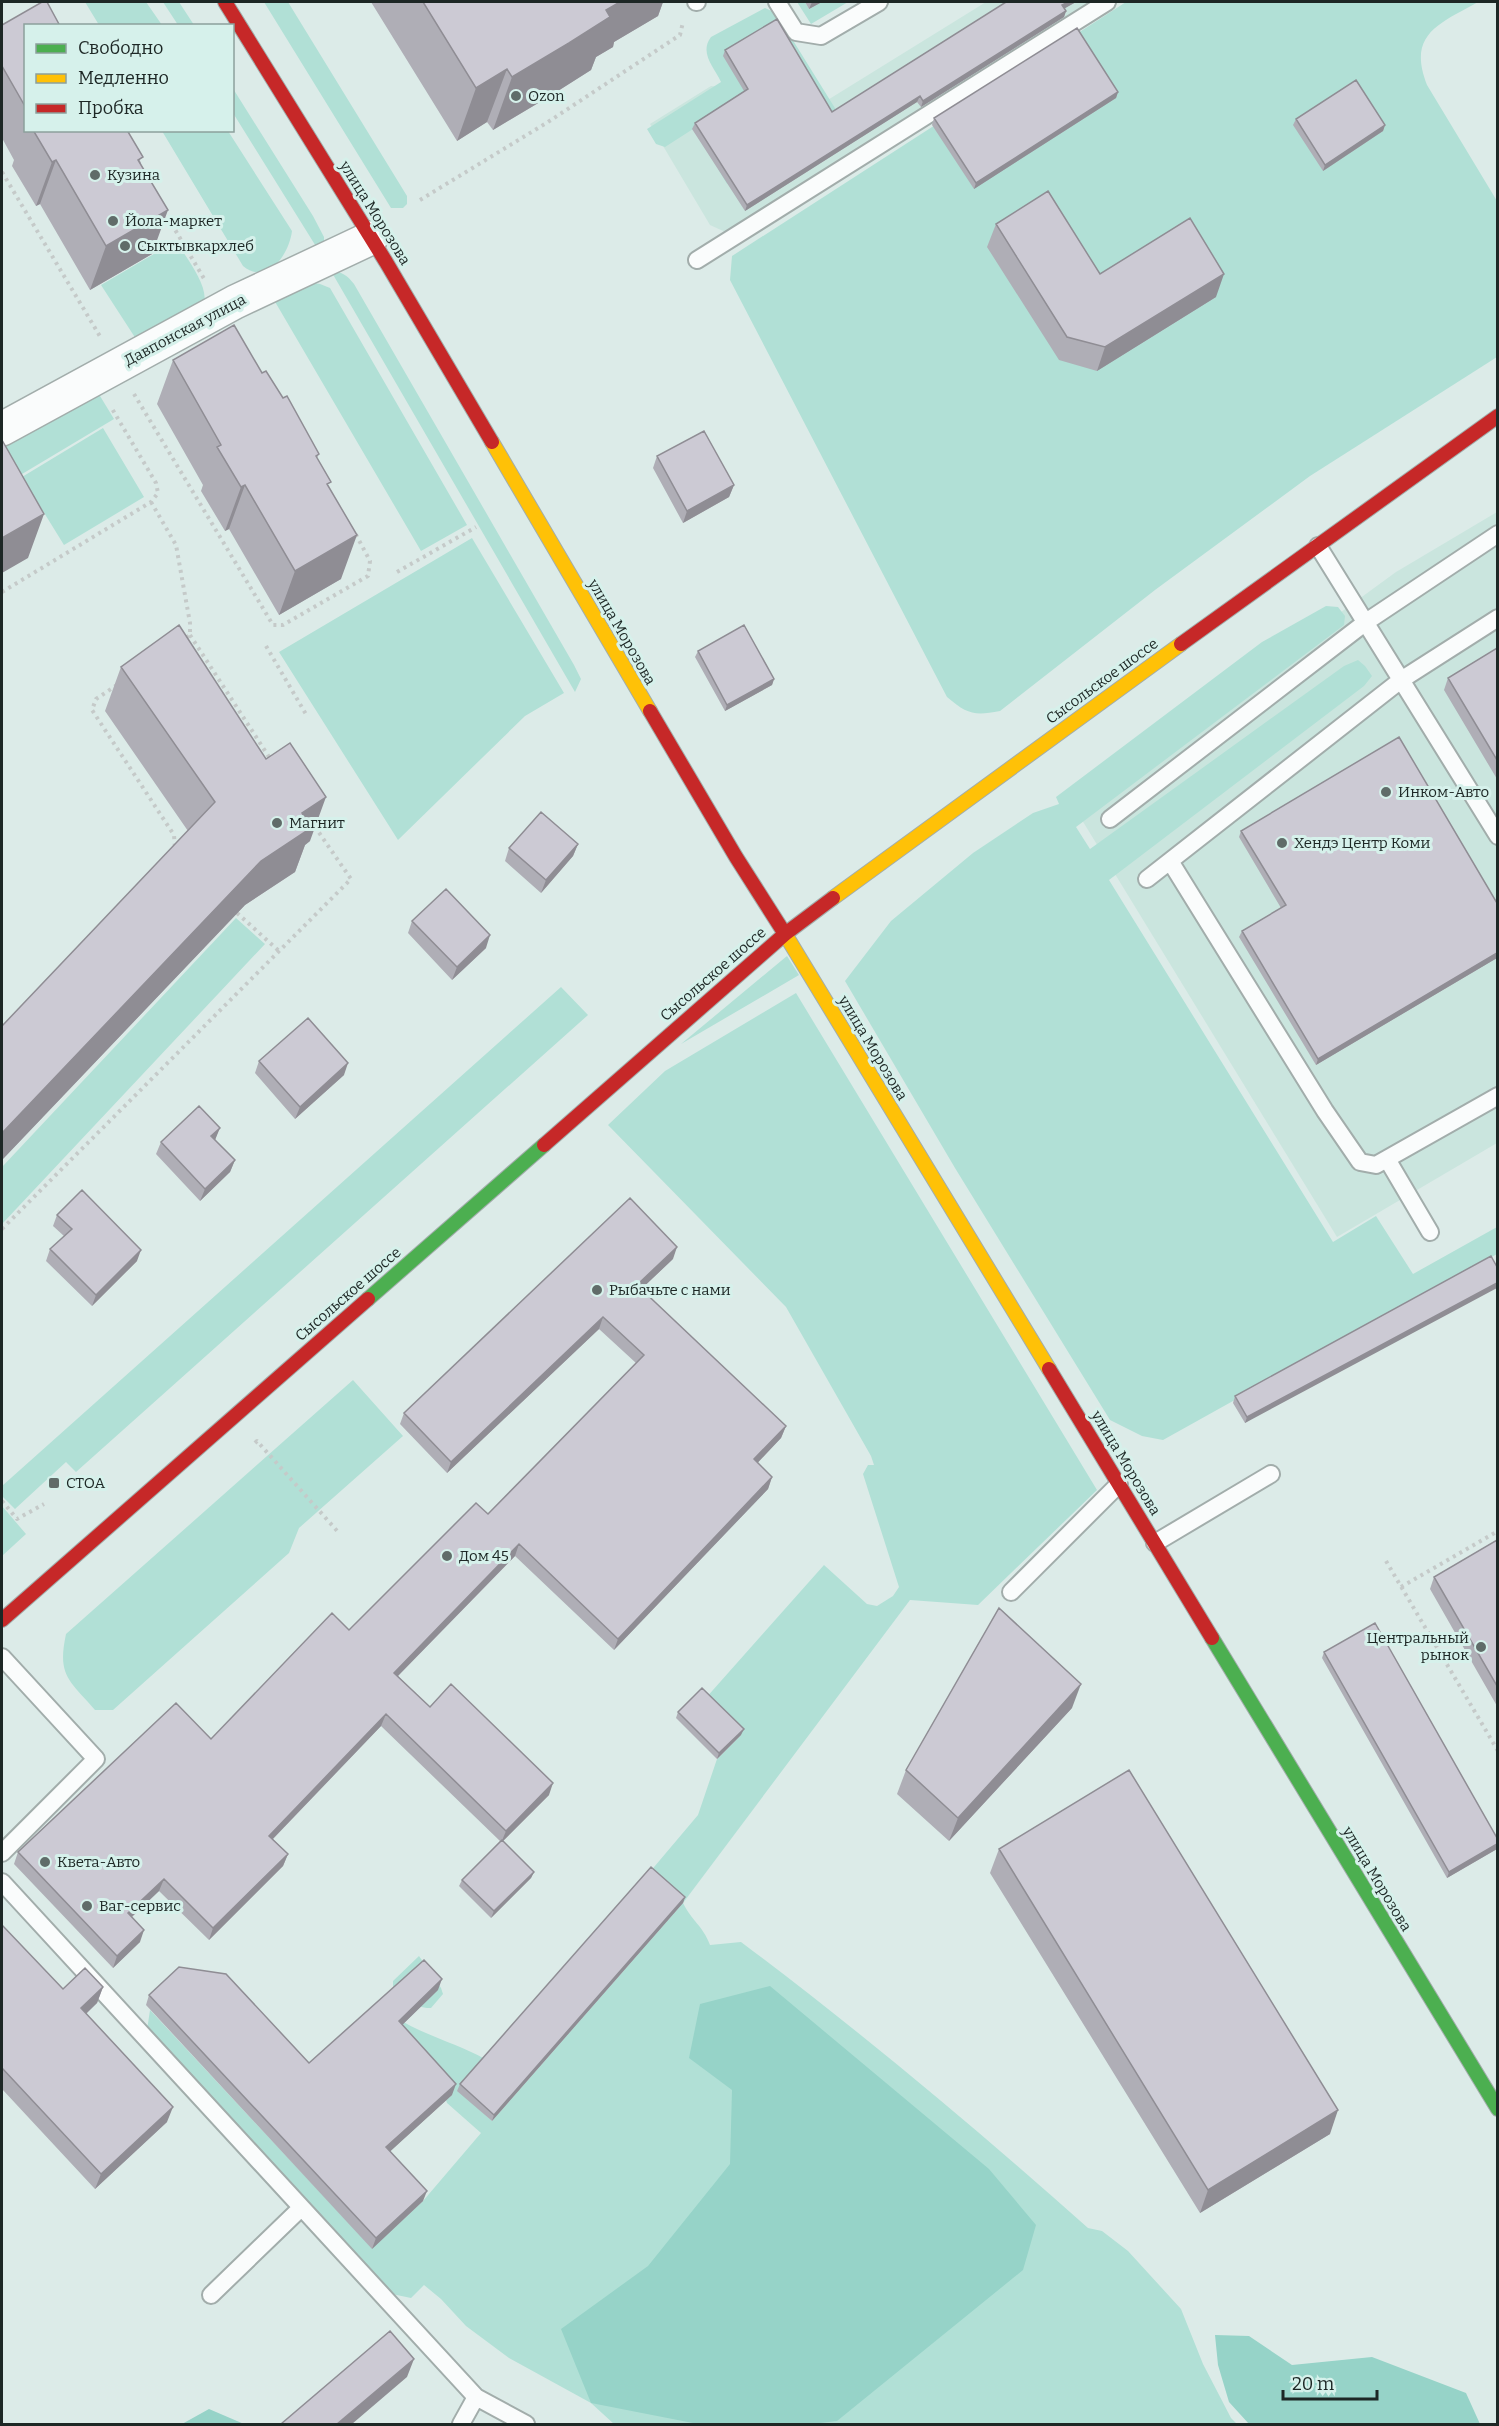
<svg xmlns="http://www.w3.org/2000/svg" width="1499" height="2426" font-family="Bitter,serif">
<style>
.built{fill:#cae5de}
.green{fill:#b1e0d6}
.forest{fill:#96d3c8}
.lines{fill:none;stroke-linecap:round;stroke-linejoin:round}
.lane-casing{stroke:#a2adab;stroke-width:20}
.street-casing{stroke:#a2adab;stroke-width:36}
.fast-casing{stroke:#a2adab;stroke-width:16}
.slow-casing{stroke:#a2adab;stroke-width:16}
.jam-casing{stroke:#a2adab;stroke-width:16}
.path{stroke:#c5cac9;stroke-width:4;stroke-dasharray:3 4.5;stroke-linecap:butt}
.lane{stroke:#fafcfc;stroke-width:16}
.street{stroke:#fafcfc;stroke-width:33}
.fast{stroke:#4caf50;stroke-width:14}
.slow{stroke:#ffc107;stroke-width:14}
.jam{stroke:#c62828;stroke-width:14}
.wall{fill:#afaeb6}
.shaded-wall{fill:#8f8d94}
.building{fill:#cccad4;stroke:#8f8d94;stroke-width:1.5}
.poi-dot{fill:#606c69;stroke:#d6f1eb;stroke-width:2}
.labels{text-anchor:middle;stroke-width:6;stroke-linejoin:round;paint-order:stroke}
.poi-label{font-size:15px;fill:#1d2725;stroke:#d6f1eb;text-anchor:start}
.street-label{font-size:15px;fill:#1d2725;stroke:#d6f1eb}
</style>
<rect width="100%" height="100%" fill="#dcebe8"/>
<path class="built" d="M986,2h116l-370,233 -22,-10 -60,-101 61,-38 10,1 55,45z
M1497,512v631l-160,94 -263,-430 322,-235z"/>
<path class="green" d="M85,2h61l16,23h-63z
M163,2h16l15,23h-16z
M264,2h24l119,194v8l-4,4h-12z
M797,2h8l4,7 13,-7h26l-37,22z
M1126,2h352c-39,22 -71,32 -51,83l70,116v156l-187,119 -155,114 -155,121c-26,5 -33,3 -53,-14l-217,-417 2,-24z
M765,8l11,5 62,100 -111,71 -9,-15 3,-58 -56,36 -9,-3 -9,-15 74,-47c-7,-15 -22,-29 -10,-45z
M232,87l81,129 11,21v8l-7,3 -84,-135z
M162,131h66l64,100c-3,24 -25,55 -49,35z
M176,241c9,15 33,45 28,62l-68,36 -35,-54z
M331,271c10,0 17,5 23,13l220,381 7,14 -6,13z
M307,282l13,2 10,4 137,237 -46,26 -147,-251z
M97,391l17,28 -112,67v-42z
M103,428l41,69 -80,48 -42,-68z
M472,538l92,155 -39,23 -127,124 -119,-188z
M1326,606l12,1 7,9 -1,9 -268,202 14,22 254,-183 14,-6 7,6 7,10 -8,10 -255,194 224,362 43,-26 37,58 84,-47v27l-334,186 -21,-4 -32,-16 -155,-252 -110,-187 46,-60 82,-68 60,-40 26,-9 -3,-7 206,-155z
M236,918l29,26 -263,280v-57z
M787,956l12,19 -118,69z
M561,987l27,28 -512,457 -10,-10 -51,47 -13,-13v-10z
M796,993l301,497 -119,115 -68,-5 -227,303c9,18 20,23 27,42l31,-3c120,90 235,186 347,286l14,3 26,20 53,58 22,55 28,54 6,6h-623l-23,-21 -82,-45 -43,-32 -25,-27 -17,-14 -13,13 -19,-4 -245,-264 3,-20 222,238 51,-47 58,-68 -34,-30 -1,-3 6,-5 -57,-78c28,18 61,26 90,42l-16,41 23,21 191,-218 -34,-30 49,-58 19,-56 24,-24 -36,-36 119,-134 43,39 10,2 16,-10 6,-9 -36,-113 5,-9h6l-3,-9 -85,-149 -178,-182 57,-54z
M353,1380l50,56 -104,92 -10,25 -176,157h-18c-26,-30 -38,-34 -29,-76z
M2,1506l24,28 -24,22z
M419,1956l22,32 2,6 -12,14c-14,1 -29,-11 -38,-22v-5z"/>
<path class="forest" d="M770,1986l219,183 47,56 -13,45 -186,151 -25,3h-114l-107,-21 -30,-74 87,-63 82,-102 2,-74 -43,-32 11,-54z
M1215,2335l34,1 43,29 80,-8 94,36 14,31h-231l-20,-22 -11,-37z
M209,2409l35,15h-62z"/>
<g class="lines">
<defs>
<path id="lane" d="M696,2h1
M777,2l19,30 25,4 58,-34
M697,260l410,-258
M1318,546l180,290
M1110,819l256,-197 132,-88
M1170,861l155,250 35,51 16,3 122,-69
M1147,879l254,-199 97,-62
M1387,1159l43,73
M1155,1543l116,-69
M1011,1592l108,-108
M2,1657l94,102 -94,94
M2,1882l474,515 50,27
M211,2295l90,-87
M461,2424l15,-27"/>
<path id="street" d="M2,429l233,-127 136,-64"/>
<path id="fast" d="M368,1299l176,-154
M1212,1638l286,471"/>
<path id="slow" d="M492,442l158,269
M833,898l348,-254
M785,934l264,435"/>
<path id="jam" d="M225,2l161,260 106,180
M1181,644l317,-228
M650,711l86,146 49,77
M544,1145l241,-211 48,-36
M1049,1369l163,269
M2,1620l366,-321"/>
</defs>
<use href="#lane" class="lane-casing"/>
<use href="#street" class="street-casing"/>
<use href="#fast" class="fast-casing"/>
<use href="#slow" class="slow-casing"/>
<use href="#jam" class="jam-casing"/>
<path class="path" d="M2,172l99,166
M420,200l128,-78 132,-87 3,-13
M164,211l42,71
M134,394l139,231h10l85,-49 2,-15 -16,-30
M151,502l25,43 14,78v12l-7,5
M397,572l79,-45
M2,592l149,-90 7,-9 -2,-10 -45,-76
M190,635l81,125
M266,646l41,70
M117,685l-21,14 -4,11 82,125 1,13
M237,913l42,38
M2,1229l349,-350 -38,-55
M255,1443l2,-2 82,92
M2,1501l15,18 27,-15
M1386,1561l112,190
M1401,1587l97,-56"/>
<use href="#lane" class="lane"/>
<use href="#street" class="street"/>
<use href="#fast" class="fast"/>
<use href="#slow" class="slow"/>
<use href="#jam" class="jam"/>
</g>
<path class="wall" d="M371,2h292l-5,14 -44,26 -1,5 -17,10 -5,13 -41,26 -57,34 -6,-8 -30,19z
M805,2h17l-13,7z
M1006,2h70l-11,6 1,3 -2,6 -143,90 -4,-5 -172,109 -53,-82 3,-6 49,-32 -21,-35 2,-6 107,62z
M2,25l24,1v104h104l-1,4 12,29 11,91 -62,36 -50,-86 -4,2 -24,-40 2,-6 -12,-22z
M1118,92l-2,6 -142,91 -42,-64 2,-7z
M1296,119l89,6 -2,6 -60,40 -30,-46z
M996,224l104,50 116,23 -119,74 -38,-11 -72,-113z
M173,360l89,13 57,81 -2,4 12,30 12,91 -62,36 -50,-86 -4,2 -24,-40 2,-6 -46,-81z
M657,456l77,29 -5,12 -46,26 -30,-55z
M1497,648v131l-53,-89 4,-12z
M698,651l76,28 -2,6 -47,26 -30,-54z
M121,667l189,174 -5,4 -10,27 -50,33 -243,255v-134l186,-195 -83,-120z
M1241,831l256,72v55l-181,107 -77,-128 3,-6 39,-23 -42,-71z
M578,844l-5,12 -32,37 -36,-32 4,-13z
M412,921l74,27 -34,32 -44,-47z
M259,1061l85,14 -49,44 -40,-46z
M219,1128l-4,12 20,20 -5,12 -30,29 -44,-47 5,-12z
M57,1215l80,46 -45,45 -46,-45 4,-12 14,-13 -11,-10z
M1491,1256l-246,167 -12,-20 2,-7z
M673,1259l-32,30 145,137 -5,12 -24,25 15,14 -4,12 -154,161 -99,-94 -117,120 32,31 119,88 -46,46 31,31 -3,6 -40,40 -32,-32 3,-6 38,-39 -119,-115 -108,113 15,15 -5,12 -74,74 -50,-49 -27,26 8,25 -27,26 -99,-104 4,-12 193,-113 138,-109 139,-116 148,-151 -37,-34 -152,144 -47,-49 4,-11z
M1497,1540v166l-67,-117 4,-12z
M1324,1652l173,186v11l-50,29 -125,-220z
M1072,1708l-123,133 -52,-47 9,-24z
M678,1712l63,23 -24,24 -41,-41z
M999,1849l331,285 -130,79 -210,-340z
M685,1897l-2,6 -191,218 -35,-30 3,-7z
M2,1925l61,64 40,-2 -6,16 -11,11 81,108 -72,67 -93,-100z
M438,1990l-36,35 50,70 -62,56 33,50 -51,48 -226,-244 3,-10 160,68z"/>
<path class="shaded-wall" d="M620,2h43l-5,14 -44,26 -1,5 -17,10 -5,13 -41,26 -57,34 19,-53 94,-67z
M812,2h10l-13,7z
M1068,2h8l-16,9 2,-6z
M1066,11l-2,6 -143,90 2,-6z
M507,69l-20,53 -30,19 19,-53z
M1118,92l-2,6 -142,91 2,-6z
M920,96l-3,6 -172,109 2,-6z
M1385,125l-2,6 -60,40 2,-6z
M56,160l-16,44 -4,2 16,-44z
M168,210l-16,44 -62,36 16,-44z
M1224,274l-8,23 -119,74 8,-24z
M245,485l-16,44 -4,2 16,-44z
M734,485l-5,12 -46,26 4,-12z
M44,514l-16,44 -26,15v-35z
M357,535l-16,44 -62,36 16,-44z
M774,679l-2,6 -47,26 2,-6z
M326,797l-16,44 -5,4 -10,27 -50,33 -243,255v-27l300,-320z
M578,844l-5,12 -32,37 5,-13z
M490,935l-4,13 -34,32 5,-13z
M1497,953v5l-181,107 2,-6z
M348,1063l-4,12 -49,44 5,-12z
M220,1128l-5,12 -4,-4z
M235,1160l-5,12 -30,29 5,-12z
M677,1247l-4,12 -40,38 4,-12z
M141,1250l-4,11 -45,45 4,-11z
M1497,1283v5l-252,135 2,-6z
M603,1317l-4,12 -152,144 4,-11z
M786,1426l-5,12 -31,33 4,-12z
M772,1477l-4,12 -154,161 4,-11z
M519,1544l-4,12 -125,128 4,-11z
M1081,1684l-9,24 -123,133 9,-23z
M386,1714l-5,12 -116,121 4,-11z
M744,1729l-3,6 -24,24 2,-6z
M553,1783l-4,12 -48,48 5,-12z
M1497,1844v5l-50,29 2,-6z
M288,1854l-5,12 -74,74 4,-12z
M534,1872l-3,6 -40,40 3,-7z
M164,1879l-5,12 -35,33 4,-11z
M685,1897l-2,6 -191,218 2,-6z
M144,1930l-4,12 -27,26 4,-12z
M442,1979l-4,11 -43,42 4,-11z
M103,1987l-6,16 -22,21 6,-16z
M456,2084l-4,11 -69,63 3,-11z
M173,2107l-6,15 -72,67 6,-15z
M1338,2110l-8,24 -130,79 8,-23z
M427,2191l-4,10 -51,48 4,-11z
M414,2359l-7,18 -55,47h-15z"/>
<path class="building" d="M42,2h5l13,24h-34v82l-24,-42v-41z
M423,2h197l-14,8 4,7 -41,26 -57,34 -5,-8 -31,19z
M1006,2h62l-6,3 4,6 -143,90 -3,-5 -173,109 -52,-82 53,-34 -23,-39 52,-31 55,93z
M1077,28l41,64 -142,91 -42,-65z
M1356,80l29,45 -60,40 -29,-46z
M33,130h94l16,27 -5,3 30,50 -62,36 -50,-86 -4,2z
M1048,191l52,83 90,-56 34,56 -119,73 -38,-10 -71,-113z
M234,325l28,48 4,-2 17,27 4,-2 32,58 -3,2 15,26 -4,2 30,51 -62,36 -50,-86 -4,2 -24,-40 4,-2 -48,-85z
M704,431l30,54 -47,26 -30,-55z
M2,440l42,74 -42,24z
M179,625l87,134 24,-16 36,54 -24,16 9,15 -50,33 -259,272v-107l213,-224 -94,-135z
M744,625l30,54 -47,26 -29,-54z
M1497,648v112l-49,-82z
M1399,737l98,166v50l-179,106 -76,-128 44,-26 -45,-74z
M541,812l37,32 -32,36 -37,-32z
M446,889l44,46 -33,32 -45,-46z
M308,1018l40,45 -48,44 -41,-46z
M199,1106l21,22 -9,8 24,24 -30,29 -44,-47z
M82,1190l59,60 -45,45 -46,-46 22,-20 -15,-14z
M630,1198l47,49 -40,38 149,141 -32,33 18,18 -154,162 -99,-95 -125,129 36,34 21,-23 102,99 -47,48 -120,-117 -117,122 19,18 -75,74 -49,-49 -36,34 16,17 -27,26 -99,-104 158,-149 35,36 121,-126 17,17 127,-127 12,11 156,-159 -41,-38 -152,145 -47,-49z
M1491,1256l6,11v16l-250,134 -12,-21z
M1497,1540v146l-63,-109z
M999,1608l82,76 -123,134 -52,-48z
M1375,1623l122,215v6l-48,28 -125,-220z
M702,1688l42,41 -25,24 -41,-41z
M1129,1770l209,340 -130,80 -209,-341z
M502,1840l32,32 -40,39 -32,-31z
M651,1867l34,30 -191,218 -34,-31z
M2,1925l61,64 22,-21 18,19 -22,21 92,99 -72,67 -99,-106z
M424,1960l18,19 -43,42 57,63 -70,63 41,44 -51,47 -227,-243 30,-28 47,7 83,89z
M390,2331l24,28 -77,65h-56z"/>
<g class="poi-dot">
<circle cx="516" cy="96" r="6"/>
<circle cx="95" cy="175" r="6"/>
<circle cx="113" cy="221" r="6"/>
<circle cx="125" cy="246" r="6"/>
<circle cx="1386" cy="792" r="6"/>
<circle cx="277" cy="823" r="6"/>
<circle cx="1282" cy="843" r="6"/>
<circle cx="597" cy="1290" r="6"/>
<rect x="48" y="1477" width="12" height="12" rx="3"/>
<circle cx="447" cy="1556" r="6"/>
<circle cx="1481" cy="1647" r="6"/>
<circle cx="45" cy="1862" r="6"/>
<circle cx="87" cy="1906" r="6"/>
</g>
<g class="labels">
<g class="poi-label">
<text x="528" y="101">Ozon</text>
<text x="107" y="180">Кузина</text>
<text x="125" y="226">Йола-маркет</text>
<text x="137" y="251">Сыктывкархлеб</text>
<text x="1398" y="797">Инком-Авто</text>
<text x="289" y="828">Магнит</text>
<text x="1294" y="848">Хендэ Центр Коми</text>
<text x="609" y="1295">Рыбачьте с нами</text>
<text x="66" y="1488">СТОА</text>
<text x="459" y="1561">Дом 45</text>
<text x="1469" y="1643" text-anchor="end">Центральный<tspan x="1469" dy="17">рынок</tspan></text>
<text x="57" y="1867">Квета-Авто</text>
<text x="99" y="1911">Ваг-сервис</text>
</g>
<g class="street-label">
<text transform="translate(375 213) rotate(58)" y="5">улица Морозова</text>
<text transform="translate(185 330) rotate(-28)" y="5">Давпонская улица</text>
<text transform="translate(622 632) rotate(60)" y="5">улица Морозова</text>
<text transform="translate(1102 681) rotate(-36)" y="5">Сысольское шоссе</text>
<text transform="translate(713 974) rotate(-41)" y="5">Сысольское шоссе</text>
<text transform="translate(873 1048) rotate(59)" y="5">улица Морозова</text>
<text transform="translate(348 1294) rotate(-41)" y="5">Сысольское шоссе</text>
<text transform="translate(1126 1463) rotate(59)" y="5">улица Морозова</text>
<text transform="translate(1377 1879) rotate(59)" y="5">улица Морозова</text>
</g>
</g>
<rect width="1499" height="2426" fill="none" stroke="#1d2725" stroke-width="6"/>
<rect x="24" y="24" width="210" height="108" fill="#d6f1eb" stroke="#8ca09c" stroke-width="1.5"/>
<rect x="36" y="44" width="30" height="9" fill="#4caf50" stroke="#8ca09c" stroke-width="1.5"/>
<text x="78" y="54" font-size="18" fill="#1d2725">Свободно</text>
<rect x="36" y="74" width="30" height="9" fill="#ffc107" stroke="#8ca09c" stroke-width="1.5"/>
<text x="78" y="84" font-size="18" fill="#1d2725">Медленно</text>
<rect x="36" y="104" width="30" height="9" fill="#c62828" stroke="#8ca09c" stroke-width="1.5"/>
<text x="78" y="114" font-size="18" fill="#1d2725">Пробка</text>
<path d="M1283 2390v9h94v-9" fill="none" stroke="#1d2725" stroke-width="3"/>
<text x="1292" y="2390" font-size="18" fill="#1d2725" stroke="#d6f1eb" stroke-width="4.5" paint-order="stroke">20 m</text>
</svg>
